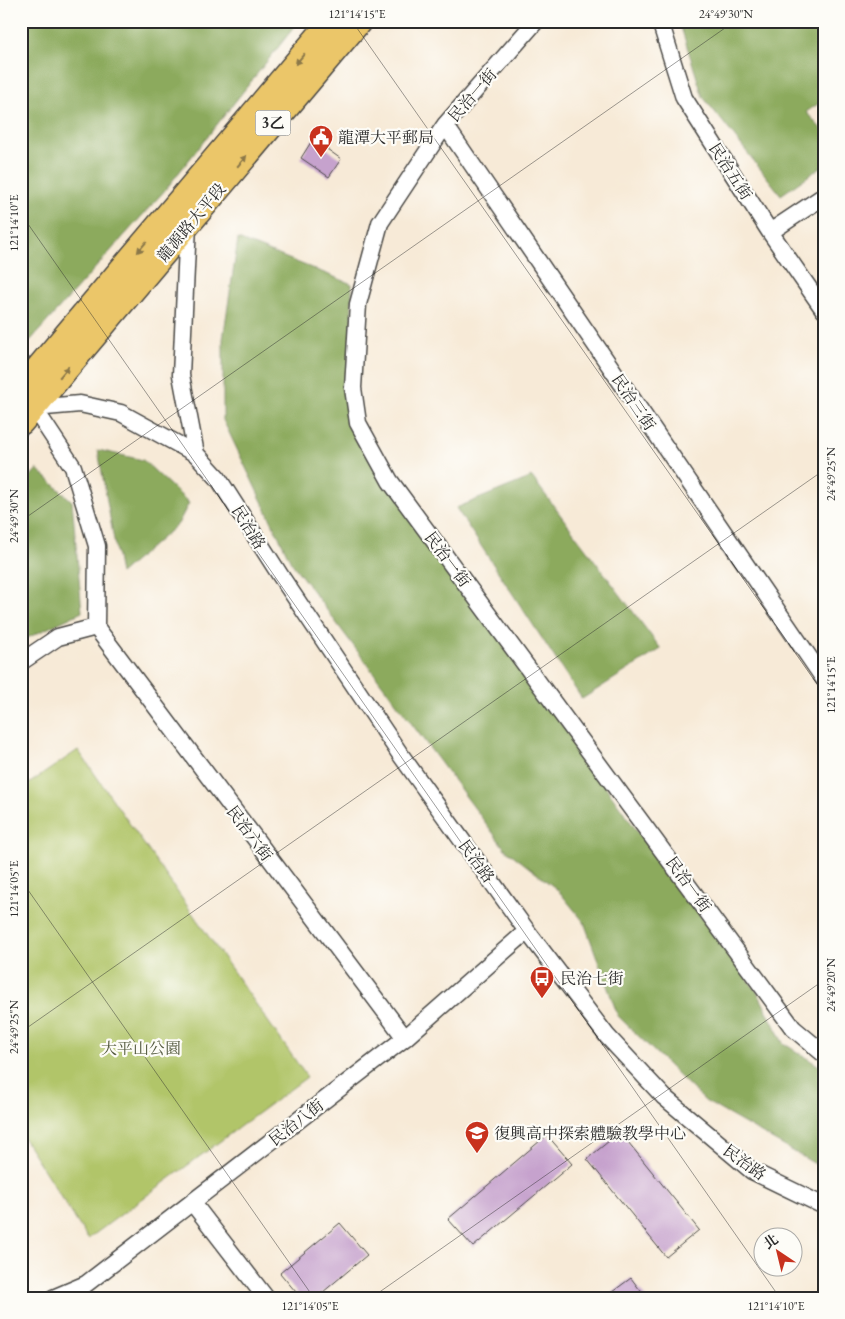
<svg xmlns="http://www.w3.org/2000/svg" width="845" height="1319" font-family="'EB Garamond','Noto Serif TC',serif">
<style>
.green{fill:#b1c569;stroke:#6e784a}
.forest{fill:#8caa5d;stroke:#5c6a44}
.building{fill:#c6a2cd}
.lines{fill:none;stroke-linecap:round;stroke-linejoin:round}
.minor-casing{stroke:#4a4845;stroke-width:19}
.primary-casing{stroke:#4a4845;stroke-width:28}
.minor{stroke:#fff;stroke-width:16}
.primary{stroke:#ebc669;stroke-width:25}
.oneway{fill:#8b784a}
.ticks{fill:none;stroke:#2b2b2b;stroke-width:1;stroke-opacity:0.45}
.labels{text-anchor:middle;stroke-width:4.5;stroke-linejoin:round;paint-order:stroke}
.shield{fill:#fdfcf7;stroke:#6a6a68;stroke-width:1}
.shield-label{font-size:15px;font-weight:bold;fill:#2b2b2b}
.street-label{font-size:16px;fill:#2b2b2b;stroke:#fdfcf7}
.poi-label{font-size:16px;fill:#2b2b2b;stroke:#fdfcf7;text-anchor:start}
.park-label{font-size:16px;fill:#53593e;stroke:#fdfcf7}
.neatline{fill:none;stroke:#2b2b2b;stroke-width:2}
.ticks-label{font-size:12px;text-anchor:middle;fill:#2b2b2b}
</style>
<rect width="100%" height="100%" fill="#fdfcf7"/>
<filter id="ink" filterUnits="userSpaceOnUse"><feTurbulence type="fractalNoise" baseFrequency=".02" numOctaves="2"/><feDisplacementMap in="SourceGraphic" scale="10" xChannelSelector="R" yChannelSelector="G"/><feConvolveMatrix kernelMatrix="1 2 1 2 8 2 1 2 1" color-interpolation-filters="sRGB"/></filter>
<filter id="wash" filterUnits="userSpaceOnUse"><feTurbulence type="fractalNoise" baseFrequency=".0096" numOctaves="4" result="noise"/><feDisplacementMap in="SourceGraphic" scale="20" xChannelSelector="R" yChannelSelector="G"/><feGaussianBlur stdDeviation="1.12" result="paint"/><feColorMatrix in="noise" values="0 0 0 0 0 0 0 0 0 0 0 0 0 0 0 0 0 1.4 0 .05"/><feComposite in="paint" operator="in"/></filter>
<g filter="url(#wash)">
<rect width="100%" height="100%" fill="#f7ead7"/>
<path class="green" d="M78,750l229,327 -219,162 -67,-105v-345z"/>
<path class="forest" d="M21,21h278l-133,168 -145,162z
M679,21h145v79l-18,12 18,20v33l-43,30 -78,-98z
M238,239l114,45 -1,124 119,187 172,243 116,155 25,50 41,26v100l-119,-68 -87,-85 -34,-94 -26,-32 -53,-41 -214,-287 -68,-142v-81z
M98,450l45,10 46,43 -11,21 -58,50z
M37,469l35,32 10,111 -61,29v-154z
M532,477l129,172 -79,50 -126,-191z"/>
<g id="blocks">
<path class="building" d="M313,139l28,20 -12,18 -28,-19z
M620,1132l79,98 -33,27 -79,-98z
M547,1135l25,29 -99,83 -25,-28z
M340,1223l27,32 -51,43h-15l-21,-25z
M631,1278l15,20h-42z"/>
</g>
</g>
<g filter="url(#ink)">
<use href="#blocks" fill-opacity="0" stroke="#4a4845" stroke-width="1"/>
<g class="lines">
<defs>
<path id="minor" d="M536,21l-91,104 -65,98 -22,81 -5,84 5,35 32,58 403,547 31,26
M660,21l24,77 86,134 54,78
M445,125l379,554
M185,223l3,2 -7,150 15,79
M770,232l54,-36
M31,405l3,3 46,-4 41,9 75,41 22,24 62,97 120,179 127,177 80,105 57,61 88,74 72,35
M34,408l39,59 24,79 -1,81
M96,627l309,411
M21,662l37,-25 38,-10
M192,1202l74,96
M53,1298l33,-14 319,-246 122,-107"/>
<path id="primary" d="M21,389l311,-368
M21,422l338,-401"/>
</defs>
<use href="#minor" class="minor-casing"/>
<use href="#primary" class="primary-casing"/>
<use href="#minor" class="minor"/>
<use href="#primary" class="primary"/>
</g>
<defs><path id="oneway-solid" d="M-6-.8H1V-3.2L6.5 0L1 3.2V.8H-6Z" transform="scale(1.25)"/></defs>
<g class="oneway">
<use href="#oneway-solid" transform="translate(300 59) rotate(130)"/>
<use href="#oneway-solid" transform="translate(242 161) rotate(-50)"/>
<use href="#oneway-solid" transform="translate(142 247) rotate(130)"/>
<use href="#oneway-solid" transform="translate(64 372) rotate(-50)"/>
</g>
</g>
<path class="ticks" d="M352,21l472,673M819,21l5,8M21,214l759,1084M21,521l714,-500M21,880l293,418M21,1032l803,-562M371,1298l453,-318"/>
<defs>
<symbol id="civic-pin" viewBox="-11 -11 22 30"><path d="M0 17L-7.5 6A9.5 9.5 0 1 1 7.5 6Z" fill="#c8321e" stroke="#fdfcf7"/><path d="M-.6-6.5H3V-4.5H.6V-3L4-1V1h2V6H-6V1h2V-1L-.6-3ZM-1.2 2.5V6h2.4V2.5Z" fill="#fff"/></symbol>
<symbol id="bus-pin" viewBox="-11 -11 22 30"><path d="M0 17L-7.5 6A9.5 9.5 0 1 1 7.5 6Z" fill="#c8321e" stroke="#fdfcf7"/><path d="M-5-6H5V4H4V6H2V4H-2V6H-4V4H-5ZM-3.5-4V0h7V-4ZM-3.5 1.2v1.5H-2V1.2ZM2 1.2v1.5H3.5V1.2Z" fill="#fff"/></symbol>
<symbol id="school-pin" viewBox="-11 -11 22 30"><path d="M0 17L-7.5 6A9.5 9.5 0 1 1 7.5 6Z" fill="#c8321e" stroke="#fdfcf7"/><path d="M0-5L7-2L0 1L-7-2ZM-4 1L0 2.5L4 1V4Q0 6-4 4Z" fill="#fff"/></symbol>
</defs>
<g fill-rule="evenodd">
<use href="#civic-pin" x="307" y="123" width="28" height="38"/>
<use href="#bus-pin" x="528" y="964" width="28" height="38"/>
<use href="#school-pin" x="463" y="1119" width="28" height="38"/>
</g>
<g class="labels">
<rect class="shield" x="255.5" y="110.5" width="35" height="25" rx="4"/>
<g class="shield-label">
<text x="273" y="128">3乙</text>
</g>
<g class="street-label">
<text transform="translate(472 95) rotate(-49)" y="6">民治一街</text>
<text transform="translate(731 171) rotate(57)" y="6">民治五街</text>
<text transform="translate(191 222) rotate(-50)" y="6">龍源路大平段</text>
<text transform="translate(634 402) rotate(56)" y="6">民治三街</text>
<text transform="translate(249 527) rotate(58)" y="6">民治路</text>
<text transform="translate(448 559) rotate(53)" y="6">民治一街</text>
<text transform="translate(250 833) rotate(53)" y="6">民治六街</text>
<text transform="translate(477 861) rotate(54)" y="6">民治路</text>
<text transform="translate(689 884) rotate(54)" y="6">民治一街</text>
<text transform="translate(296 1122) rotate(-38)" y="6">民治八街</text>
<text transform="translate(745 1162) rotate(36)" y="6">民治路</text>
</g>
<g class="poi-label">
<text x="338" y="143">龍潭大平郵局</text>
<text x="560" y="984">民治七街</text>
<text x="494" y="1139">復興高中探索體驗教學中心</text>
</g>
<g class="park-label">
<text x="141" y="1054">大平山公園</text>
</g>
</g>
<rect width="845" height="1319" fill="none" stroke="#fdfcf7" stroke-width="55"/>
<g transform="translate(778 1252) rotate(325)"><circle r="24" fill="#fdfcf7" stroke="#a9a8a5"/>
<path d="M0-4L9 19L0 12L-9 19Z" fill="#c8321e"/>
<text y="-8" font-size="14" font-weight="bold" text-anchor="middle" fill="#2b2b2b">北</text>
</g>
<rect x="28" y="28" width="790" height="1264" class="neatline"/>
<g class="ticks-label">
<text x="357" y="18">121°14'15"E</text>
<text x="726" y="18">24°49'30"N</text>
<text transform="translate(14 223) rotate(-90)" y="4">121°14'10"E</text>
<text transform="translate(831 474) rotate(-90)" y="4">24°49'25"N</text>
<text transform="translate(14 516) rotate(-90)" y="4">24°49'30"N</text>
<text transform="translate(831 685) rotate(-90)" y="4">121°14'15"E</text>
<text transform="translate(14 889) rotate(-90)" y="4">121°14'05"E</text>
<text transform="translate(831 985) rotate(-90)" y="4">24°49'20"N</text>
<text transform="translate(14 1027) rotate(-90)" y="4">24°49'25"N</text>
<text x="310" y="1310">121°14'05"E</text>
<text x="776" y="1310">121°14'10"E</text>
</g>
</svg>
